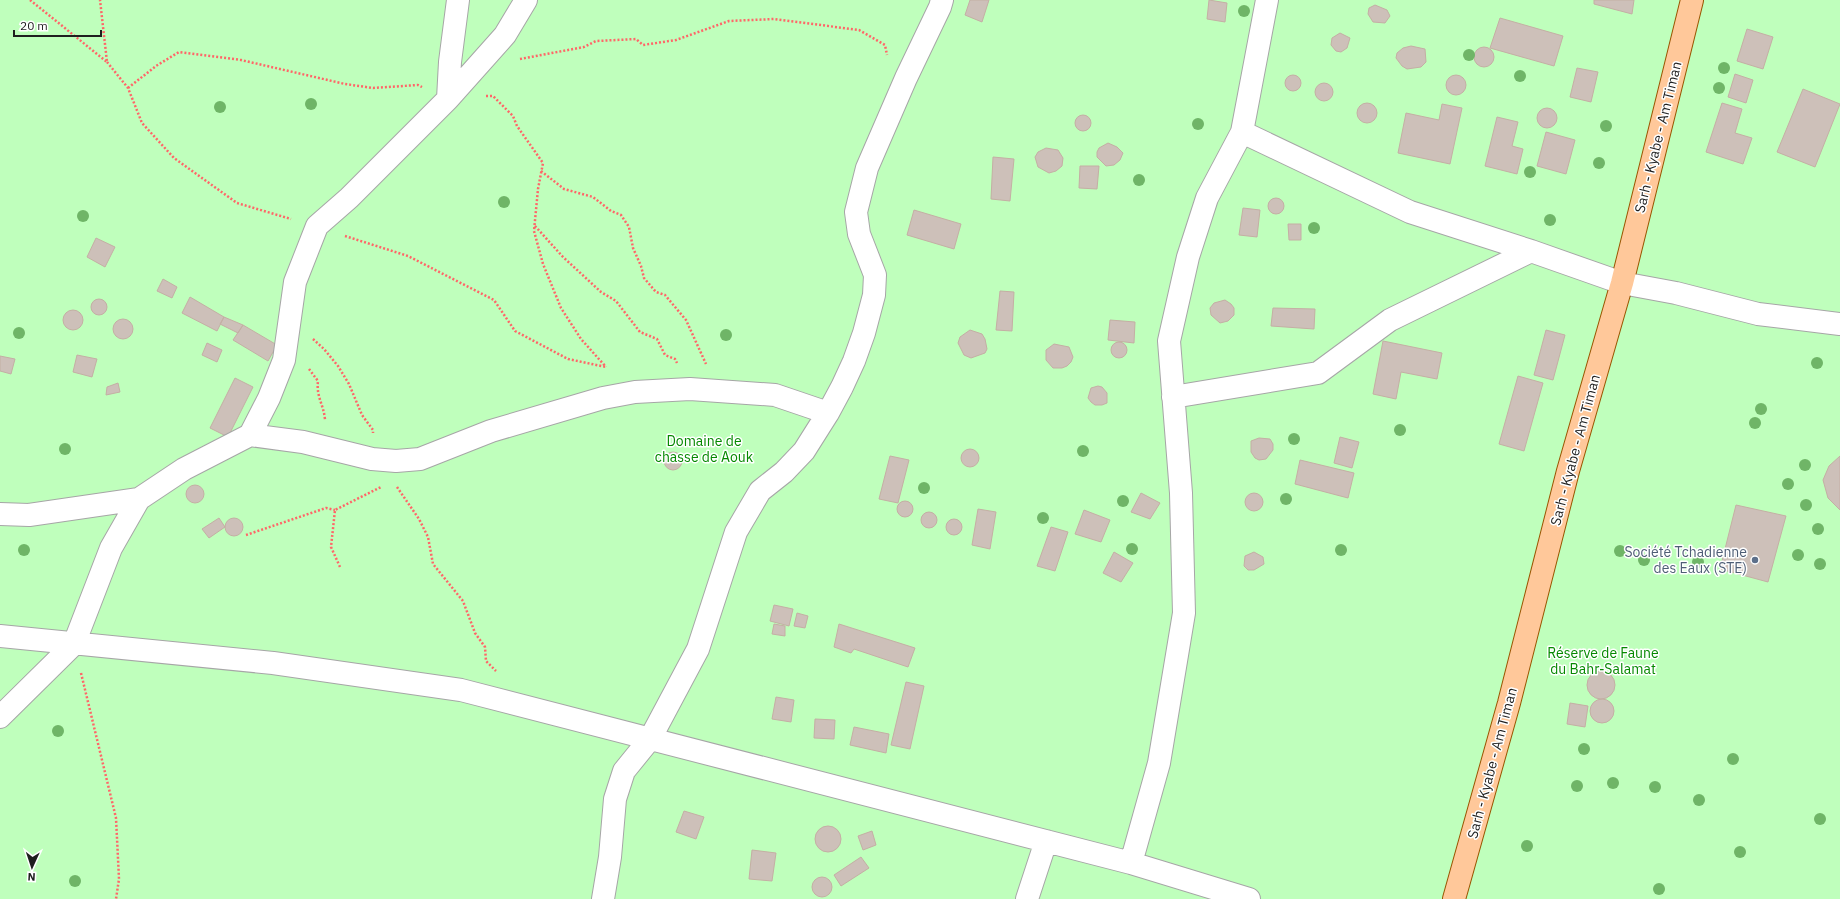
<svg xmlns="http://www.w3.org/2000/svg" width="1840" height="899" font-family="'IBM Plex Sans',sans-serif">
<style>
.park{fill:#bfffbc}
.building{fill:#cdc0b9;stroke:#c4afa4}
.lines{fill:none;stroke-linecap:round;stroke-linejoin:round}
.street-casing{stroke:#a6a6a6;stroke-width:24}
.primary-casing{stroke:#950;stroke-width:24}
.path{stroke:#ff6668;stroke-width:2.5;stroke-dasharray:2 2;stroke-linecap:butt}
.street{stroke:#fff;stroke-width:22}
.primary{stroke:#ffc89a;stroke-width:22}
.tree{fill:#6fb567}
.service-dot{fill:#5c6f8a;stroke:#fff;stroke-width:1.5}
.labels{text-anchor:middle;stroke-width:3;stroke-linejoin:round;paint-order:stroke}
.street-label{font-size:14px;fill:#1f1f1f;stroke:#fff}
.park-label{font-size:14px;fill:#058900;stroke:#fff}
.service-label{font-size:14px;fill:#4e5e75;stroke:#fff;text-anchor:end}
</style>
<rect width="100%" height="100%" fill="#f0ebe4"/>
<path class="park" d="M0,0h1840v899h-1840z"/>
<path class="building" d="M970,0h19l-7,22 -17,-7z
M1209,0l18,3 -2,19 -18,-3z
M1594,0h40l-2,14 -38,-10z
M1375,5l12,5 3,6 -5,7 -12,-1 -5,-8 1,-6z
M1500,18l63,18 -9,30 -64,-18z
M1747,29l26,8 -10,32 -26,-8z
M1340,33l10,5 -3,10 -6,4 -5,-1 -5,-6 1,-7z
M1411,46l14,3 1,13 -5,5 -14,2 -5,-3 -6,-8 1,-5 6,-5z
M1474 57a10 10 0 1 1 20 0a10 10 0 1 1-20 0Z
M1577,68l21,4 -7,30 -21,-5z
M1735,74l18,6 -7,23 -18,-6z
M1285 83a8 8 0 1 1 16 0a8 8 0 1 1-16 0Z
M1446 85a10 10 0 1 1 20 0a10 10 0 1 1-20 0Z
M1315 92a9 9 0 1 1 18 0a9 9 0 1 1-18 0Z
M1803,89l37,15 -25,63 -38,-15z
M1722,103l20,6 -7,24 17,5 -9,26 -37,-12z
M1357 113a10 10 0 1 1 20 0a10 10 0 1 1-20 0Z
M1442,104l20,4 -12,56 -52,-11 8,-40 33,7z
M1537 118a10 10 0 1 1 20 0a10 10 0 1 1-20 0Z
M1075 123a8 8 0 1 1 16 0a8 8 0 1 1-16 0Z
M1497,117l21,5 -6,24 11,3 -6,25 -32,-8z
M1546,132l29,8 -9,34 -29,-8z
M1108,143l9,4 6,6 -3,7 -6,5 -8,1 -9,-9v-5l2,-4z
M1046,148l12,2 5,8 -1,8 -6,5 -7,2 -11,-6 -3,-10 3,-5z
M993,157l21,2 -4,42 -19,-2z
M1080,166h19l-2,23 -18,-1z
M1268 206a8 8 0 1 1 16 0a8 8 0 1 1-16 0Z
M1243,208l17,2 -3,27 -18,-2z
M914,210l47,14 -7,25 -47,-14z
M1288,224h13v16h-12z
M96,238l19,9 -10,20 -18,-10z
M163,279l14,8 -5,11 -15,-7z
M1000,291l14,1 -2,39 -16,-1z
M190,297l34,20 -7,14 -35,-18z
M91 307a8 8 0 1 1 16 0a8 8 0 1 1-16 0Z
M1225,300l6,4 3,4v7l-6,6 -8,2 -9,-8 -1,-7 4,-5z
M1273,308l42,1 -1,20 -43,-3z
M63 320a10 10 0 1 1 20 0a10 10 0 1 1-20 0Z
M224,317l19,8 -5,8 -18,-9z
M113 329a10 10 0 1 1 20 0a10 10 0 1 1-20 0Z
M1110,320l25,2 -1,21 -26,-3z
M243,325l34,20 -9,16 -35,-21z
M970,330l12,4 3,5 2,10 -2,4 -14,5 -7,-3 -6,-12 2,-6z
M1546,330l19,5 -12,45 -19,-5z
M1383,341l59,12 -5,26 -36,-7 -5,27 -23,-5z
M1111 350a8 8 0 1 1 16 0a8 8 0 1 1-16 0Z
M207,343l15,7 -5,12 -15,-7z
M1054,344l15,3 4,10 -2,5 -4,4 -5,2h-9l-7,-8v-10z
M77,355l20,4 -5,18 -19,-5z
M0,356l15,3 -4,15 -11,-3z
M1518,376l25,7 -19,68 -25,-7z
M235,378l18,9 -25,50 -18,-9z
M118,383l2,9 -14,3 1,-8z
M1098,386l4,1 5,6v10l-5,2h-7l-4,-3 -3,-4 3,-10z
M1340,437l19,5 -7,26 -18,-5z
M1259,438l11,1 3,5v6l-7,9 -7,1 -4,-2 -4,-6v-11z
M961 458a9 9 0 1 1 18 0a9 9 0 1 1-18 0Z
M664 461a9 9 0 1 1 18 0a9 9 0 1 1-18 0Z
M890,456l19,4 -11,43 -19,-4z
M1840,456v54l-12,-12 -5,-18 6,-14z
M1300,460l54,13 -6,25 -53,-14z
M186 494a9 9 0 1 1 18 0a9 9 0 1 1-18 0Z
M1141,493l19,10 -10,16 -19,-7z
M1245 502a9 9 0 1 1 18 0a9 9 0 1 1-18 0Z
M897 509a8 8 0 1 1 16 0a8 8 0 1 1-16 0Z
M1736,505l50,11 -18,66 -48,-13z
M978,509l18,3 -6,37 -18,-4z
M1084,510l26,10 -9,22 -26,-8z
M921 520a8 8 0 1 1 16 0a8 8 0 1 1-16 0Z
M219,518l6,9 -16,11 -7,-9z
M225 527a9 9 0 1 1 18 0a9 9 0 1 1-18 0Z
M946 527a8 8 0 1 1 16 0a8 8 0 1 1-16 0Z
M1051,527l17,5 -13,39 -18,-5z
M1114,552l19,11 -12,19 -18,-9z
M1254,552l9,5 1,7 -10,6h-6l-4,-4 1,-10z
M774,605l19,4 -4,17 -19,-5z
M797,613l11,3 -3,12 -11,-2z
M774,624l11,2v10l-13,-2z
M839,624l76,24 -7,19 -54,-18 -3,4 -17,-6z
M1587 685a14 14 0 1 1 28 0a14 14 0 1 1-28 0Z
M906,682l18,4 -14,63 -19,-4z
M776,697l18,3 -3,22 -19,-3z
M1590 711a12 12 0 1 1 24 0a12 12 0 1 1-24 0Z
M1570,703l18,3 -3,21 -18,-3z
M815,719l20,1 -1,19 -20,-1z
M854,727l35,7 -3,19 -36,-8z
M684,811l20,6 -8,22 -20,-7z
M815 839a13 13 0 1 1 26 0a13 13 0 1 1-26 0Z
M872,831l4,14 -13,5 -5,-14z
M752,850l24,3 -4,28 -23,-2z
M861,857l8,11 -28,18 -7,-11z
M812 887a10 10 0 1 1 20 0a10 10 0 1 1-20 0Z"/>
<g class="lines">
<defs>
<path id="street" d="M1267,0l-25,132 168,80 121,39 91,32 54,10 82,21 82,10
M448,99l57,-64 21,-35
M1173,397l145,-24 72,-53 141,-69
M250,435l19,-37 15,-38 11,-78 22,-56 32,-28 99,-99 2,-37 8,-62
M0,514l29,1 110,-16
M0,636l273,27 188,27 670,173 118,36
M0,717l74,-73 37,-96 28,-49 45,-30 66,-34 53,7 69,17 24,2 24,-2 71,-28 112,-33 32,-6 55,-3 85,6 53,18
M1131,863l28,-100 25,-150 -3,-120 -12,-152 19,-84 19,-59 35,-66
M603,899l7,-42 5,-58 9,-28 26,-32 48,-90 38,-117 24,-41 24,-19 20,-21 24,-38 14,-26 12,-26 10,-28 10,-38 1,-20 -16,-41 -3,-22 11,-44 39,-90 34,-71 2,-7
M1027,899l19,-58"/>
<path id="primary" d="M1454,899l55,-196 59,-232 54,-188 70,-283"/>
</defs>
<use href="#street" class="street-casing"/>
<use href="#primary" class="primary-casing"/>
<path class="path" d="M30,0l77,62 -7,-62
M520,59l64,-12 12,-6 40,-2 7,6 33,-5 53,-19 45,-2 85,11 26,15 2,10
M107,62l21,26 14,35 32,35 63,45 54,16
M128,88l28,-22 23,-14 62,8 104,24 28,4 45,-3 4,2
M486,96h7l20,20 4,10 26,37 -5,26 -4,42 9,33 18,44 20,31 25,28
M541,171l23,18 29,8 18,14 10,4 8,12 4,21 8,18 3,12 12,14 9,3 21,25 20,44
M535,226l28,31 38,35 15,9 24,31 17,7 8,16 10,4 2,4
M345,236l63,20 86,44 21,31 53,28 38,8
M313,339l11,10 14,17 11,18 13,31 11,15v3
M309,369l9,12c-2,16 6,24 7,39
M397,487l22,32 9,18 5,27 30,37 12,32 10,14 1,14 10,10
M246,535l80,-27 9,2
M340,567l-9,-20 4,-37 46,-23
M81,673l35,145 3,61 -3,20"/>
<use href="#street" class="street"/>
<use href="#primary" class="primary"/>
</g>
<g class="tree">
<circle cx="1244" cy="11" r="6"/>
<circle cx="1469" cy="55" r="6"/>
<circle cx="1724" cy="68" r="6"/>
<circle cx="1520" cy="76" r="6"/>
<circle cx="1719" cy="88" r="6"/>
<circle cx="311" cy="104" r="6"/>
<circle cx="220" cy="107" r="6"/>
<circle cx="1198" cy="124" r="6"/>
<circle cx="1606" cy="126" r="6"/>
<circle cx="1599" cy="163" r="6"/>
<circle cx="1530" cy="172" r="6"/>
<circle cx="1139" cy="180" r="6"/>
<circle cx="504" cy="202" r="6"/>
<circle cx="83" cy="216" r="6"/>
<circle cx="1550" cy="220" r="6"/>
<circle cx="1314" cy="228" r="6"/>
<circle cx="19" cy="333" r="6"/>
<circle cx="726" cy="335" r="6"/>
<circle cx="1817" cy="363" r="6"/>
<circle cx="1761" cy="409" r="6"/>
<circle cx="1755" cy="423" r="6"/>
<circle cx="1400" cy="430" r="6"/>
<circle cx="1294" cy="439" r="6"/>
<circle cx="65" cy="449" r="6"/>
<circle cx="1083" cy="451" r="6"/>
<circle cx="1805" cy="465" r="6"/>
<circle cx="1788" cy="484" r="6"/>
<circle cx="924" cy="488" r="6"/>
<circle cx="1286" cy="499" r="6"/>
<circle cx="1123" cy="501" r="6"/>
<circle cx="1806" cy="505" r="6"/>
<circle cx="1043" cy="518" r="6"/>
<circle cx="1818" cy="529" r="6"/>
<circle cx="1132" cy="549" r="6"/>
<circle cx="24" cy="550" r="6"/>
<circle cx="1341" cy="550" r="6"/>
<circle cx="1620" cy="551" r="6"/>
<circle cx="1798" cy="555" r="6"/>
<circle cx="1644" cy="560" r="6"/>
<circle cx="1698" cy="562" r="6"/>
<circle cx="1820" cy="564" r="6"/>
<circle cx="58" cy="731" r="6"/>
<circle cx="1584" cy="749" r="6"/>
<circle cx="1733" cy="759" r="6"/>
<circle cx="1613" cy="783" r="6"/>
<circle cx="1577" cy="786" r="6"/>
<circle cx="1655" cy="787" r="6"/>
<circle cx="1699" cy="800" r="6"/>
<circle cx="1820" cy="819" r="6"/>
<circle cx="1527" cy="846" r="6"/>
<circle cx="1740" cy="852" r="6"/>
<circle cx="75" cy="881" r="6"/>
<circle cx="1659" cy="889" r="6"/>
</g>
<circle class="service-dot" cx="1755" cy="560" r="4"/>
<g class="labels">
<g class="street-label">
<text transform="translate(1658 137) rotate(-76)" y="5">Sarh - Kyabe - Am Timan</text>
<text transform="translate(1575 450) rotate(-75)" y="5">Sarh - Kyabe - Am Timan</text>
<text transform="translate(1492 763) rotate(-75)" y="5">Sarh - Kyabe - Am Timan</text>
</g>
<g class="park-label">
<text x="704" y="446">Domaine de<tspan x="704" dy="16">chasse de Aouk</tspan></text>
<text x="1603" y="658">Réserve de Faune<tspan x="1603" dy="16">du Bahr-Salamat</tspan></text>
</g>
<g class="service-label">
<text x="1747" y="557">Société Tchadienne<tspan x="1747" dy="16">des Eaux (STE)</tspan></text>
</g>
</g>
<g transform="translate(32 867) rotate(183)" stroke="#ffffff" stroke-width="3" paint-order="stroke">
<path d="M0-3L7 15L0 10L-7 15Z" fill="#1f1f1f"/>
<text y="-6" font-size="11" font-weight="bold" text-anchor="middle" fill="#1f1f1f">N</text>
</g>
<path d="M14 30v6h87v-6" fill="none" stroke="#1f1f1f" stroke-width="2"/>
<text x="20" y="30" font-size="12" fill="#1f1f1f" stroke="#ffffff" stroke-width="3" paint-order="stroke">20 m</text>
</svg>
